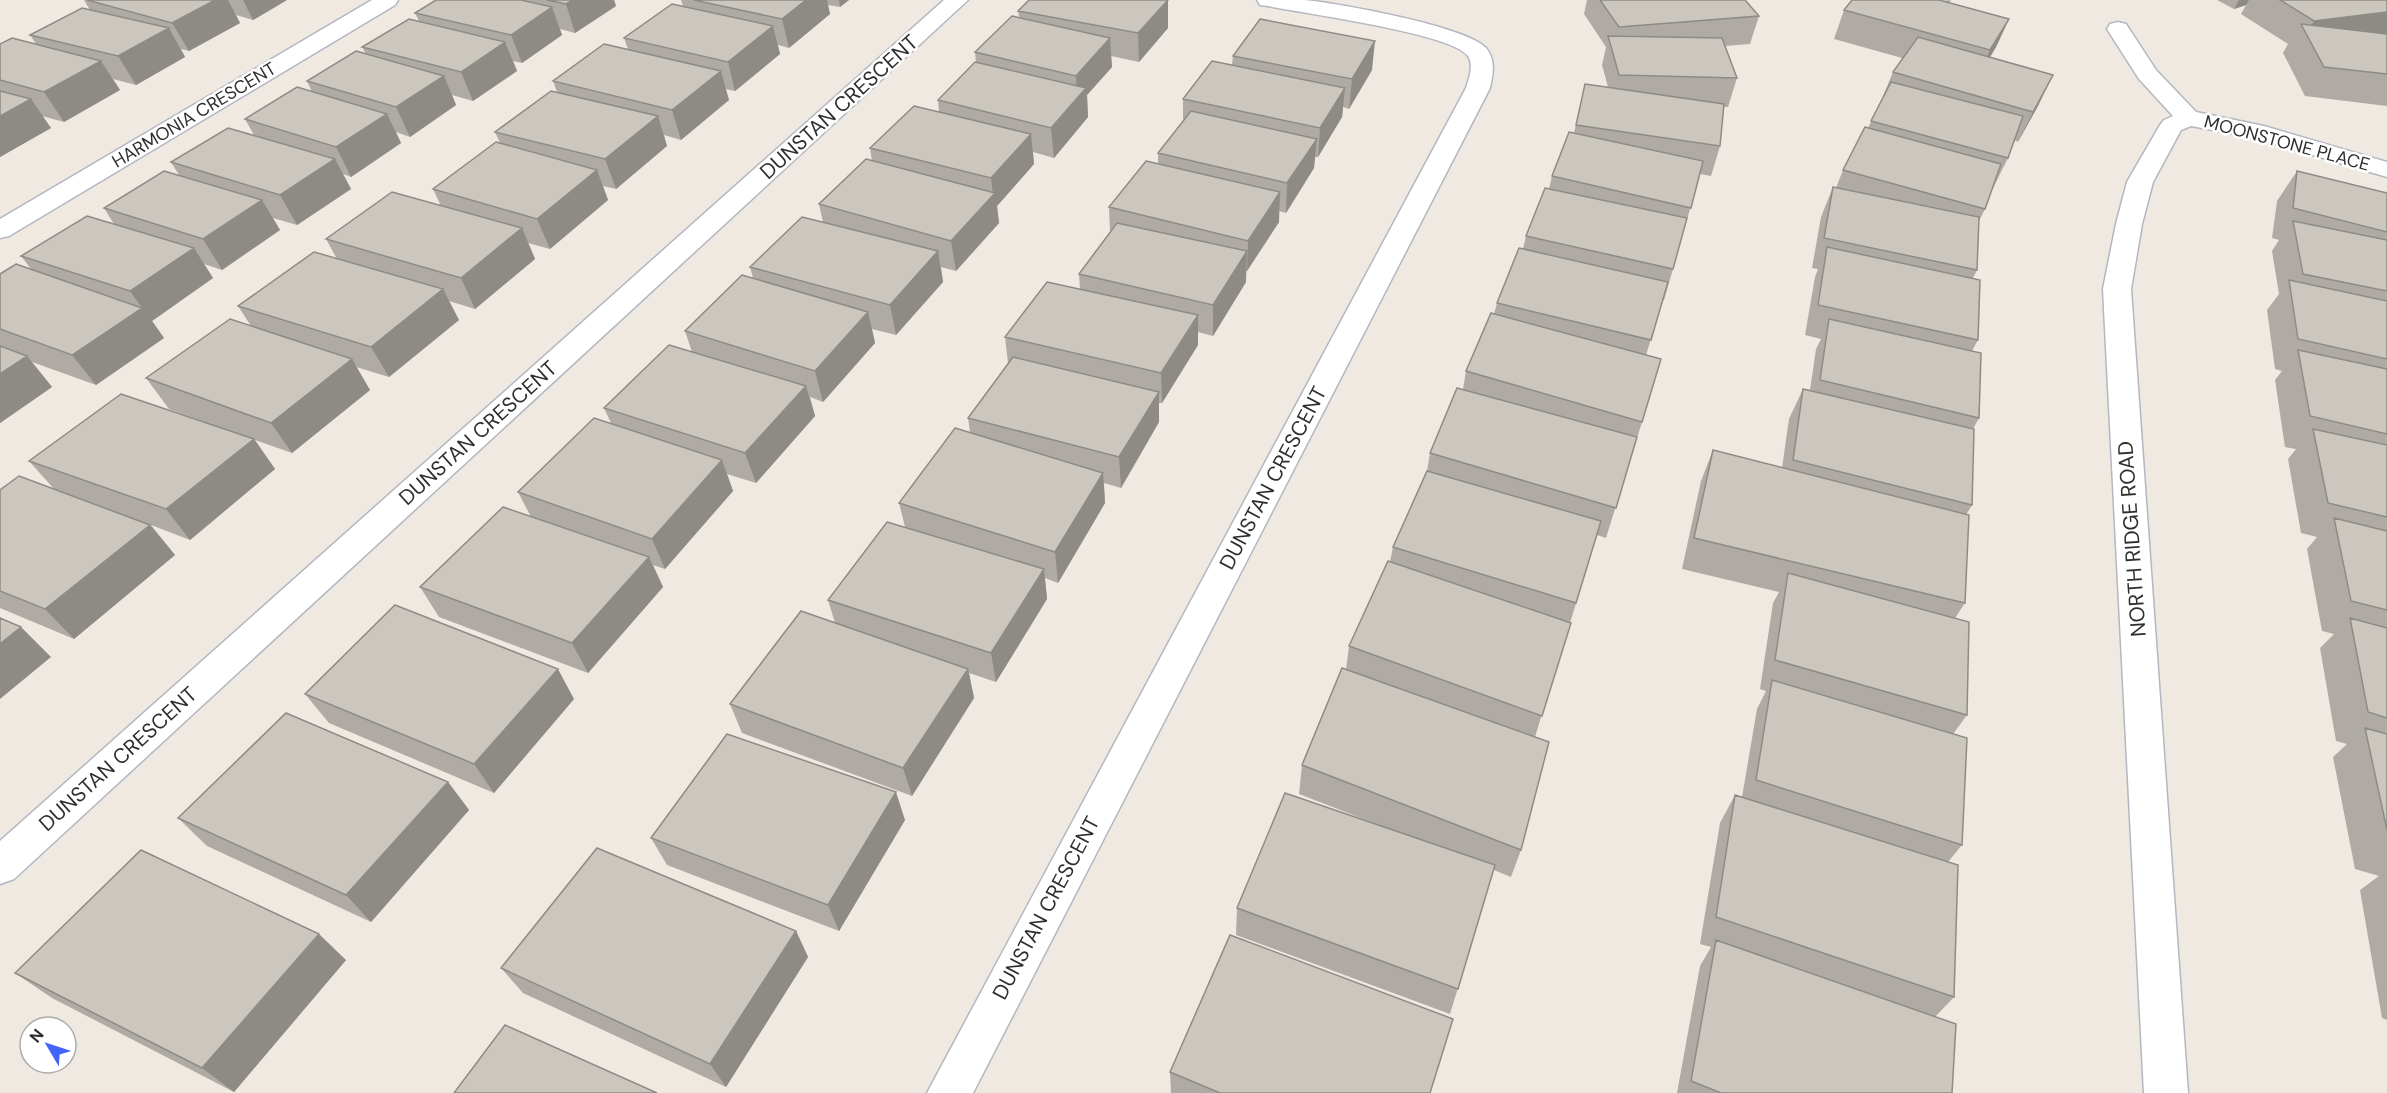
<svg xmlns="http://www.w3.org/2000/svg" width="2387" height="1093" font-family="'DM Sans',sans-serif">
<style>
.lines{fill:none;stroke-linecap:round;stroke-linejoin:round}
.street-casing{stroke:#b4b7c1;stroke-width:3}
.street{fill:#fff;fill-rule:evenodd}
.wall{fill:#afaba4}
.shaded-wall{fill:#8e8b86}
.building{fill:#cbc7bf;stroke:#8e8b86;stroke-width:1.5}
.labels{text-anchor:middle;stroke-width:5;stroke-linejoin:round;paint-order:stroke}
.far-street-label{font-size:18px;fill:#2e2e2e;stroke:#fff}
.street-label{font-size:21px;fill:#2e2e2e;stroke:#fff}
</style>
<rect width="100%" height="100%" fill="#efe9e1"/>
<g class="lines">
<defs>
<path id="street" d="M372,0h26l-3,5 -386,231 -9,2v-19z
M944,0h24l-954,879 -14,5v-43z
M1257,0c16,0 32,0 47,0 33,3 162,26 182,48 10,12 7,26 4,40l-517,1005h-46l539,-1005c3,-9 8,-23 2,-32 -16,-23 -167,-43 -200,-50l-8,-1z
M2118,22l8,2 30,46 40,42 68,14 123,36v15l-135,-40 -61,-11 -10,4 -28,52 -11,42 -11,65 57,804h-44l-41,-804 13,-65 11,-42 33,-57 4,-5 9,-4 -34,-37 -32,-50 3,-5z"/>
</defs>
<use href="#street" class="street-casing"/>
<use href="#street" class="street"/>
</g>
<path class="wall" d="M84,0h203l-34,20 -17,-5 4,8 -51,28 -8,-2 4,8 -49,28 -23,-6 7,11 -56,32 -22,-6 9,12 -51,29v-113h36l-6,-9 60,-25z
M436,0h178l2,6 -41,27 -15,-4 2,6 -40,28 -9,-2 4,10 -44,30 -21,-6 4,10 -46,32 -14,-5 5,11 -50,34 -8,-3 8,15 -54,36 -24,-7 7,12 -58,40 -18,-6 9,14 -61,43 12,17 -68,47 -64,-23 20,25 -52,36v-149l31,-5 -10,-13 93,-32 -10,-16 75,-33 -8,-13 83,-27 -9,-16 67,-27 -5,-11 59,-27 -4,-7 57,-26 -4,-8z
M681,0h168l-9,7 -12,-2 2,9 -41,34 -11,-3 2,9 -45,37 -10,-2 4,11 -48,40 -17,-5 3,11 -51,43 -13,-3 5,14 -58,49 -22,-6 7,16 -60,50 -26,-8 10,19 -70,57 -33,-10 14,23 -78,63 -37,-13 20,29 -85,71 -39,-15 24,30 -101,84 -74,-31v-118l54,-1 -25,-28 176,-39 -36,-13 -23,-31 105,-52 -13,-20 99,-47 -11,-20 115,-33 -8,-17 67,-46 -5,-11 62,-40 -4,-11 75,-32 -4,-11 59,-32z
M1587,0h158l14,16 -9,28 -25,2 12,32 -9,29h-4l-4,39 -9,30 -11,-2 -27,95 -9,31h-1l-17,55 -4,67 -36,116 -9,-3 -62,202 -14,113 -10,27 -17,-7 -44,144 -214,-79 1,-27 152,-79 -90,-35 3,-29 44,-96 3,-23 41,-84 3,-15 34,-76 3,-18 33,-64 3,-18 28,-57 3,-11 26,-54 3,-13 23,-47 3,-13 22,-43 11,-49 23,3 -6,-22 4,-18 -22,-33z
M1951,0l-2,3 60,16 -13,28 -6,10 49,47 -21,38 -3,-2 -7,18 -15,30h-1l-7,21 -6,12 -2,49 -4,8 5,62 -6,11 7,67 -6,11 -1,76 -6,10 -1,88 -10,15 12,97 -14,19 9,111 -14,17 6,135 -19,20 17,76h-275l23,-127 11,-19 -11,-3 20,-121 15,-28 7,2 15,-88 9,-18 -6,-2 13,-86 6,-11 -97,-23 19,-88 12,-31 69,18 7,-49 14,-30 7,1 6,-41 5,-10 -16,-4 10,-58 3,-8 -6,-1 9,-51 12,-30 3,1 7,-18 25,-42 13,-27 12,-29 9,-14 -68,-19 10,-29z
M2217,0h170v106l-82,-10 -22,-43 5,-9 -47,-30 5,-9 -12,4z
M1018,11l150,17 -29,34 -28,-6 1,11 -25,28 1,22 -34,41 -21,-6 1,12 -37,42 2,17 -43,48 -15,-4 2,15 -47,53 -24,-6 3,14 -52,59 -13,-5 5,19 -59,67 -29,-9 6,17 -68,78 -12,-4 10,22 -75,86 -149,-56 -19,-30 111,-70 -13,-25 93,-69 -7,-15 88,-56 -7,-21 68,-53 -3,-11 73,-45 -4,-18 53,-43 -2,-13 69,-36 -1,-12 38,-38 -1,-10 44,-35z
M1233,56l139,14 -23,39 -6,-2 -1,10 -24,40h-3l-1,11 -28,45 -7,-2v11l-32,49h-1v11l-33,54 -15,-4v13l-36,58h-3v19l-38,66 -17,-5 1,20 -47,80 -13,-5 2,21 -51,83 -27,-9 5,25 -62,98 -170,-63 -12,-29 105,-81 -7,-23 77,-73 -6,-24 71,-71 -2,-14 40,-55 -3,-26 75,-48 -1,-15 31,-42 -1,-25 49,-43v-11l25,-32v-22l49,-34z
M2297,171l90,22v827l-5,-2 -22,-128 19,-14 -24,-7 -22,-112 14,-13 -11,-3 -16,-93 14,-14 -12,-3 -15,-82 10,-12 -16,-4 -13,-74 8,-10 -11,-2 -10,-67 7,-9 -7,-2 -8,-59 12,-16 -7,-43 7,-11 -7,-2 5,-37z
M305,694l269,5 -80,94 -165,-70z
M448,782l21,28 -98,112 -164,-76 -29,-28z
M905,820l-66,111 -172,-66 -16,-27z
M796,931l12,26 -82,130 -203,-94 -22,-25z
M346,960l-112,132 -182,-94 -37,-25z
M1170,1072l260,21h-259z"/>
<path class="shaded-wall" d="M215,0h13l12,23 -51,28 -17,-28z
M243,0h44l-34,20z
M573,0h41l2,6 -41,27 -9,-29z
M806,0h21l3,14 -41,34 -7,-29z
M839,0h10l-9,7z
M1168,0v28l-29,34 -1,-29z
M2239,0h10l-3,5 -12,4z
M552,7l10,28 -40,28 -11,-28z
M2387,12v26l-81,-4 8,-13z
M2009,19l-13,28 -19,32 13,-29z
M773,26l7,28 -45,37 -7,-29z
M169,28l16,29 -49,28 -18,-29z
M1110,38l2,29 -25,28 1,22 -34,41 -3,-30 26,-30 -1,-22z
M1375,41l-3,29 -23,39 3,-30z
M505,42l12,29 -44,30 -12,-29z
M101,61l19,29 -56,32 -20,-30z
M721,71l8,29 -48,40 -9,-30z
M2053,75l-14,29 -21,38 15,-30z
M444,76l12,29 -46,32 -14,-30z
M1345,88l-3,29 -24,40 2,-29z
M31,99l20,29 -51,29v-41z
M387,114l14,29 -50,34 -15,-30z
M658,116l9,30 -51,43 -11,-30z
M1031,134l3,30 -37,42 2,17 -43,48 -5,-30 42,-46 -2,-17z
M1317,139l-3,29 -28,45 1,-30z
M335,159l16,30 -54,36 -17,-30z
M597,170l11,30 -58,49 -13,-30z
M1280,192l-1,30 -32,49 1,-30z
M262,200l18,30 -58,40 -19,-31z
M522,228l13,31 -60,50 -14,-31z
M194,248l19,30 -61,43 12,17 -68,47 -24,-30 70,-47 -12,-17z
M938,251l5,31 -47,53 -6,-30z
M1247,251l-1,31 -33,54v-31z
M443,289l16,31 -70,57 -18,-30z
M868,312l7,31 -52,59 -8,-31z
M1198,315v30l-36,58 -1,-30z
M27,356l25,31 -52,36v-49z
M352,359l18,31 -78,63 -21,-30z
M806,386l9,30 -59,67 -11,-30z
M1159,392v30l-38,66 -2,-31z
M254,439l21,30 -85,71 -24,-31z
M722,460l11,31 -68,78 -13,-30z
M1103,473l2,30 -47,80 -3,-31z
M150,525l25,30 -101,84 -29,-30z
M649,557l14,30 -75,86 -16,-30z
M1044,569l3,30 -51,83 -5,-29z
M21,627l30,30 -51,42v-55z
M558,669l16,30 -80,94 -20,-29z
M968,669l6,29 -62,98 -9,-28z
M448,782l21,28 -98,112 -25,-27z
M896,792l9,28 -66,111 -11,-26z
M796,931l12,26 -82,130 -16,-23z
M319,934l27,26 -112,132 -32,-24z"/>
<path class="building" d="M87,0h128l-43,23z
M436,0h85l31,7 -41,28 -96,-22z
M547,0h26l-7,4z
M694,0h112l-24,19z
M1029,0h139l-30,33 -120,-22z
M1600,0h145l14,16 -140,11z
M1852,0h87l70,19 -19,31 -146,-40z
M2280,0h107v12l-73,9z
M672,4l101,22 -45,36 -104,-24z
M82,8l87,20 -51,28 -88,-21z
M1012,16l98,22 -34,38 -101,-24z
M409,19l96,23 -44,30 -99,-25z
M1260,19l115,22 -23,38 -119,-23z
M2301,24l86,10v40l-63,-7z
M1608,36l114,2 15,40 -118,-3z
M1918,37l135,38 -20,37 -140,-40z
M12,38l89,23 -57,31 -44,-12v-36z
M604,44l117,27 -49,39 -119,-29z
M356,51l88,25 -48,31 -89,-26z
M1212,61l133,27 -25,40 -137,-29z
M975,62l111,26 -35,40 -113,-28z
M1891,82l132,34 -15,42 -137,-37z
M1585,84l139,20 -4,42 -144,-21z
M297,87l90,27 -51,33 -91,-28z
M0,91l31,8 -31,17z
M551,91l107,25 -53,43 -110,-27z
M914,106l117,28 -40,44 -121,-30z
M1191,111l126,28 -30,44 -129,-30z
M1865,127l136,37 -16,45 -142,-39z
M228,128l107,31 -55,36 -109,-33z
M1569,132l134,29 -12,47 -139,-32z
M496,142l101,28 -60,49 -104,-30z
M866,159l129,34 -44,48 -132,-37z
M1146,161l134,31 -32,49 -139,-34z
M164,171l98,29 -59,39 -99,-31z
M2297,171l90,22v39l-94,-24z
M1833,187l146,30 -2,53 -153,-32z
M1545,188l142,30 -14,51 -147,-33z
M392,192l130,36 -61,50 -135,-39z
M87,216l107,32 -64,43 -109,-35z
M802,217l136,34 -48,54 -140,-38z
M2293,221l94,19v51l-84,-17z
M1117,223l130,28 -34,54 -134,-31z
M1827,247l153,33 -2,60 -160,-35z
M1519,248l149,34 -17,58 -154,-37z
M314,252l129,37 -72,58 -133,-41z
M16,264l126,44 -70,47 -72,-26v-55z
M742,275l126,37 -53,59 -130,-40z
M2289,280l98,21v58l-89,-20z
M1047,282l151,33 -37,58 -156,-36z
M1491,313l170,46 -19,63 -176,-51z
M230,319l122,40 -81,64 -125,-45z
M1829,319l152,34 -2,65 -159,-38z
M669,345l137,41 -61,67 -141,-45z
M0,346l27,10 -27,18z
M2298,350l89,19v65l-77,-18z
M1013,357l146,35 -40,65 -151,-39z
M1457,388l180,49 -21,71 -186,-55z
M1803,389l171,40 -2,76 -179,-45z
M121,394l133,45 -88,70 -137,-48z
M594,418l128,42 -70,79 -134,-47z
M955,428l148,45 -48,79 -156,-49z
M2313,429l74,16v72l-59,-14z
M1713,450l256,65 -4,88 -271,-65z
M1427,471l174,50 -25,82 -183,-56z
M19,476l131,49 -105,84 -45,-18v-101z
M503,507l146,50 -77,86 -152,-56z
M2334,518l53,13v79l-36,-9z
M887,522l157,47 -53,84 -163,-53z
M1388,561l183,62 -29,93 -193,-70z
M1788,573l181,49 -2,93 -192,-55z
M395,605l163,64 -84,95 -169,-70z
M801,611l167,58 -65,99 -173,-64z
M0,618l21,9 -21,17z
M2350,618l37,10v90l-19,-6z
M1342,668l207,74 -28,108 -219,-85z
M1772,680l195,58 -5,107 -206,-65z
M286,713l162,69 -102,113 -168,-77z
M2365,728l22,6v96z
M727,734l169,58 -68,113 -177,-67z
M1285,793l210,72 -37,124 -221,-81z
M1735,795l223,70 -4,132 -238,-80z
M597,848l199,83 -86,133 -209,-96z
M141,850l178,84 -117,134 -187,-95z
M1230,935l223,84 -23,74h-210l-50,-21z
M1716,940l240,84 -4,69h-231l-30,-12z
M505,1025l152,68h-203z"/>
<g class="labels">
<g class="far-street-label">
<text transform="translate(194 115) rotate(-31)" y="6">HARMONIA CRESCENT</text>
<text transform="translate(2287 143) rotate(15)" y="6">MOONSTONE PLACE</text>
</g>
<g class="street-label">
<text transform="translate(839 107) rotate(-42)" y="7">DUNSTAN CRESCENT</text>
<text transform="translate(478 433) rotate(-42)" y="7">DUNSTAN CRESCENT</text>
<text transform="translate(1273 478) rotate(-62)" y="7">DUNSTAN CRESCENT</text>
<text transform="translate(2132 539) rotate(-94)" y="7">NORTH RIDGE ROAD</text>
<text transform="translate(118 759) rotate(-42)" y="7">DUNSTAN CRESCENT</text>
<text transform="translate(1046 908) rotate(-62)" y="7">DUNSTAN CRESCENT</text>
</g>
</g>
<g transform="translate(48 1045) rotate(309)"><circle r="28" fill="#ffffff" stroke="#ababab" stroke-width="1.5"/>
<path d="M0-4.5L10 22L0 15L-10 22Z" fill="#4264fb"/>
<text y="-9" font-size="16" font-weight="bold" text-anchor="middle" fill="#2e2e2e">N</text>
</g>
</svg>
